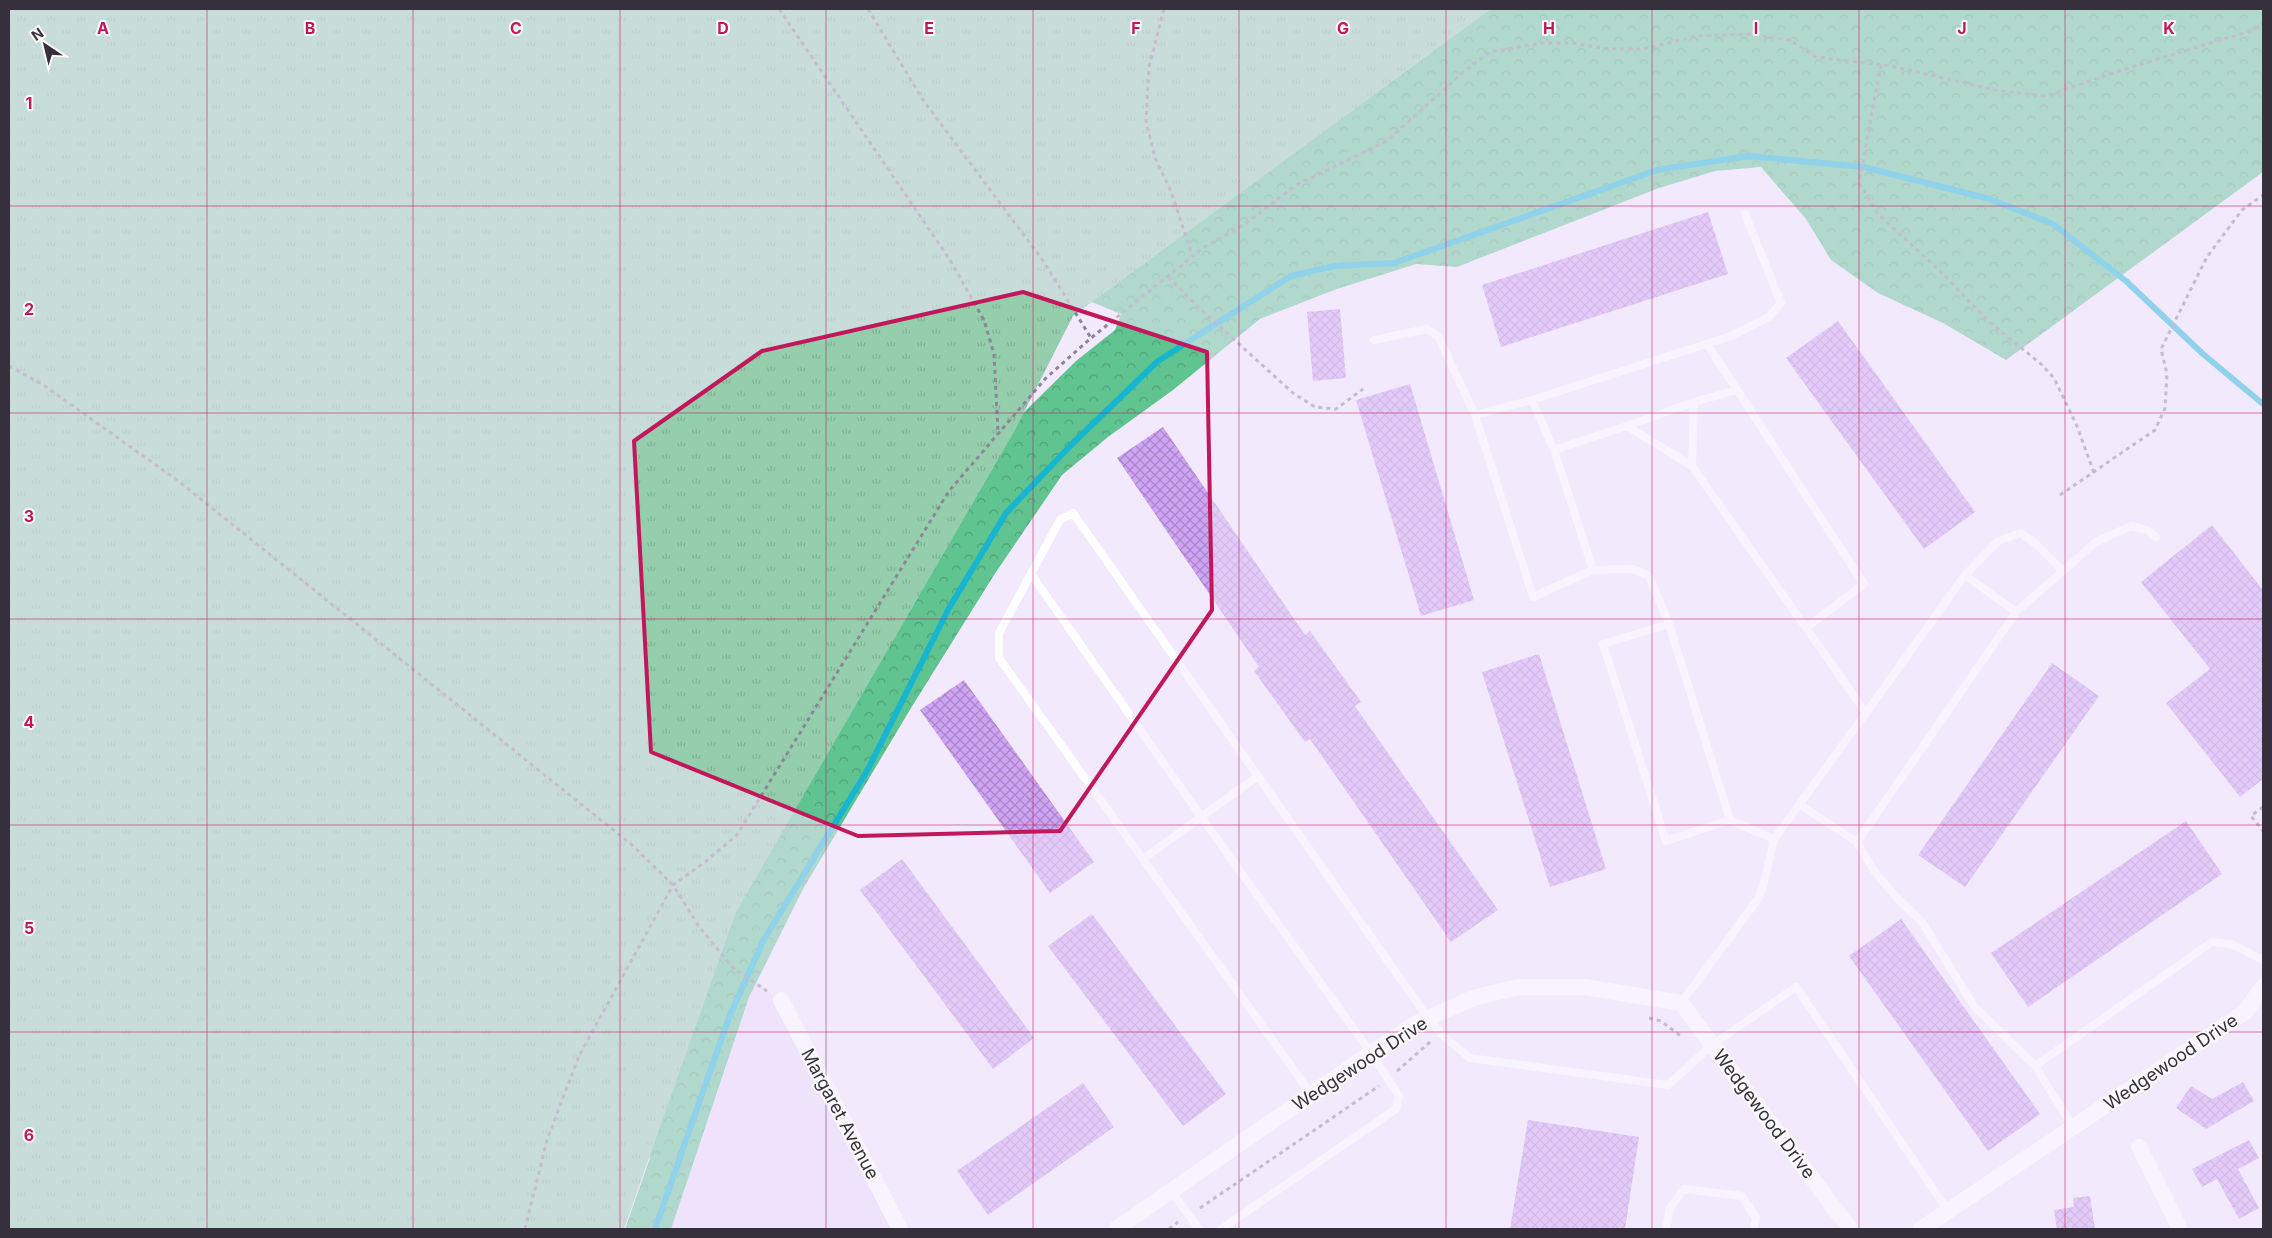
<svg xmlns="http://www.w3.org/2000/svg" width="2272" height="1238" font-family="Inter,sans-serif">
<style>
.built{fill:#ebdbfb}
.forest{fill:url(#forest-crowns)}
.park{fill:url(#park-tufts)}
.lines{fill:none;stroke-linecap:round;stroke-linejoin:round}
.stream{stroke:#18b5d1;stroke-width:6}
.building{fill:url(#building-cross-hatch)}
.path{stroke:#8e8696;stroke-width:3;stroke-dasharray:4 4;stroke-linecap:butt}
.service{stroke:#fff;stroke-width:8}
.minor{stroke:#fff;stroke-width:16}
.marked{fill:none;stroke:#c2185b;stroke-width:4;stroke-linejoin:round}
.grid{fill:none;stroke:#c2185b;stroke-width:1;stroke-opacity:0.55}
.labels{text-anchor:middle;stroke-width:4;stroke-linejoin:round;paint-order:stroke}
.street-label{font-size:18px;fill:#36303c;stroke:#fbfbfb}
.grid-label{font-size:16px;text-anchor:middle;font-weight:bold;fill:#c2185b;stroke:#fbfbfb;stroke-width:4;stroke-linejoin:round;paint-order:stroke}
</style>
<defs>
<pattern id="forest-crowns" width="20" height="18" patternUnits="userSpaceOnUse" patternTransform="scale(1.25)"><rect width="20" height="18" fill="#5fc490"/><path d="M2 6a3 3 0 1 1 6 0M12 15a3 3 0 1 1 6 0" fill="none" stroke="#4fa077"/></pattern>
<pattern id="park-tufts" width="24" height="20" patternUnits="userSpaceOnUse" patternTransform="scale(1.25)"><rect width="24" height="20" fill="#95cead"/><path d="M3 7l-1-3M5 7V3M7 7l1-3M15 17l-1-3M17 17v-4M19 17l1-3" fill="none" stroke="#81b196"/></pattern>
<pattern id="building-cross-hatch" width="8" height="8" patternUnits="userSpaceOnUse" patternTransform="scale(1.25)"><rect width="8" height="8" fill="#d0a4f5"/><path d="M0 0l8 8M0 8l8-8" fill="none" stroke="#aa86c8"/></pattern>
</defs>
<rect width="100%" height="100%" fill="#f3e9fd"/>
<path class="built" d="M747,977l34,23 119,229h-245z"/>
<path class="forest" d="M848,9h1415v163l-257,188 -63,-37 -65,-30 -47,-33 -25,-41 -45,-52 -46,4 -56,17 -202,79 -41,-3 -82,26 -74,29 -87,71 -65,47 -46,38 -68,100 -83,133 -108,181 -54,108 -78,232h-46l25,-71 -15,-26 -17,-67 398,-645 60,-59 39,-31 6,-16 -34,-14z"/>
<path class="park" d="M9,9h1482l-418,307 -59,116 -278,480 -112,317h-615z"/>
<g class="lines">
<path class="stream" d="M655,1229l73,-209 35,-79 104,-170 82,-163 57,-95 65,-68 87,-84 133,-85 43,-10 60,-3 263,-93 91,-14 115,11 127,32 63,25 73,57 77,73 60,50"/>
</g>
<path class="building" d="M1708,212l20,62 -227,73 -19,-62z
M1340,309l6,69 -33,3 -6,-69z
M1838,321l137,191 -51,37 -138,-191z
M1410,384l64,216 -53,16 -65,-216z
M1163,427l142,208 5,-4 51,71 -6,4 143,204 -47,32 -141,-203 -5,3 -51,-71 5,-4 -142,-209z
M2212,525l51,65v189l-23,18 -74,-94 44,-34 -69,-87z
M1539,654l67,215 -56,18 -68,-215z
M2052,663l47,33 -134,191 -47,-32z
M964,680l130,182 -44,31 -130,-183z
M2186,821l36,53 -194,133 -37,-54z
M902,859l132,179 -41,31 -133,-179z
M1092,914l134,180 -43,32 -135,-180z
M1901,919l139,195 -52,37 -139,-195z
M2243,1082l11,19 -48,28 -30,-21 15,-22 21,13z
M1083,1083l31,44 -126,88 -31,-44z
M1528,1120l111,17 -14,92h-115z
M2249,1140l10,18 -21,11 21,39 -20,11 -22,-40 -15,8 -10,-18z
M2090,1196l5,33h-38l-3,-19 20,-3 -1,-9z"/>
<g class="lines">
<path class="path" d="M779,9l171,251 34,60 10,34 4,78
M868,9l55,91 121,162 47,76
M1164,9l-15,58 -3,54 9,37 15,31 23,68
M1881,65l-22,118 19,31 63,58 46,48 54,44 13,14 23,48 17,47
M1168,277l29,29 96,87 22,14 21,2 27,-20
M9,366l33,18 135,96 455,365 41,40 25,40 34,42 35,24
M2060,495l95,-65 10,-22 2,-34 -6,-25 46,-92 35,-47 21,-15
M2263,807l-12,9 12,15
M1649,1018l12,3 21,16
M1397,1071l33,-29
M1200,1208l179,-122
M525,1229l22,-89 32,-84 94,-171 32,-23 32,-27 212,-344 97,-113 45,-40 112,-90 45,-26 48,-37 91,-44 81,-73 22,-16 53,-9h29l36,6h35l54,-13 54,-2 39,6 26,17 75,9 109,25 46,5 85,-29 123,-37 9,-7
M1169,1229l9,-7"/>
<path class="service" d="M1374,340l53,-11 11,7 37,79
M1707,344l157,240 -57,43
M1532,400l199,-64 38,-19 12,-14 -36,-89
M1627,426l67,-24 43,-12
M1554,450l-22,-50 -57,15 58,182 60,-27
M1692,466l2,-64
M1031,574l176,251 164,228 28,43 -3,13 -175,120
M1965,575l33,-34 23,-8 16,12 26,26
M1669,624l-66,20 63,197 64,-21 44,19 92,-126 -174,-247 -65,-40 -73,24 39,120 40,-1 16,7 20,48 61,196
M1866,713l99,-138 51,37 80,-70 35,-16 16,4 9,7
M1800,805l57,37 159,-230
M1857,842l17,29 22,26 26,25 52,84 61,60
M1143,859l115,-83
M1681,1003l77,-104 6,-16 10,-44
M1311,1094l-312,-436v-25l61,-113 13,-7 355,505 14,17 28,23 198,27 44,-40 84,-58 152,224
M2073,1127l-38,-61 177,-124 19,2 32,16
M1171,1191l28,38
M1666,1229l4,-21 14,-19 58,7 14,22 -2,11"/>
<path class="minor" d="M781,1000l119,229
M2139,1147l41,82
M1116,1229l255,-176 44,-29 58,-26 46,-11h66l96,16 169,226
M1921,1229l324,-217 18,-25"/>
</g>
<path d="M0 0H2272V1238H0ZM1023,292l184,60 5,258 -152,221 -202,5 -207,-84 -17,-311 128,-90z" fill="#f3e9fd" fill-opacity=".55" fill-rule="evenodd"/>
<path class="marked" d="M1023,292l184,60 5,258 -152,221 -202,5 -207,-84 -17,-311 128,-90z"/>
<path class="grid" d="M207,9v1220M413,9v1220M620,9v1220M826,9v1220M1033,9v1220M1239,9v1220M1446,9v1220M1652,9v1220M1859,9v1220M2065,9v1220M9,206h2254M9,413h2254M9,619h2254M9,825h2254M9,1032h2254"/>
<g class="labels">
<g class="street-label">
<text transform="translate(2171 1062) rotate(-34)" y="6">Wedgewood Drive</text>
<text transform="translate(1360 1064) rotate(-33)" y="6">Wedgewood Drive</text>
<text transform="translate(840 1114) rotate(62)" y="6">Margaret Avenue</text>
<text transform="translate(1764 1114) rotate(53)" y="6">Wedgewood Drive</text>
</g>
</g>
<g class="grid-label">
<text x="103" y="34">A</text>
<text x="310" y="34">B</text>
<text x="516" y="34">C</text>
<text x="723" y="34">D</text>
<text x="929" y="34">E</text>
<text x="1136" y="34">F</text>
<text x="1343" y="34">G</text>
<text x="1549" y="34">H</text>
<text x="1756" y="34">I</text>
<text x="1962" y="34">J</text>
<text x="2169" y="34">K</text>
<text x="29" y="109">1</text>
<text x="29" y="315">2</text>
<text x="29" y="522">3</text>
<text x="29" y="728">4</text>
<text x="29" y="934">5</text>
<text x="29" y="1141">6</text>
</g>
<rect width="2272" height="1238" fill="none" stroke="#36303c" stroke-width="20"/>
<g transform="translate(45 45) rotate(325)" stroke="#fbfbfb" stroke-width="4" paint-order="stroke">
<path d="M0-4L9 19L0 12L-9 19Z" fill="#36303c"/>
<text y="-8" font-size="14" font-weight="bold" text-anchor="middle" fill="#36303c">N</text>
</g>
</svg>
